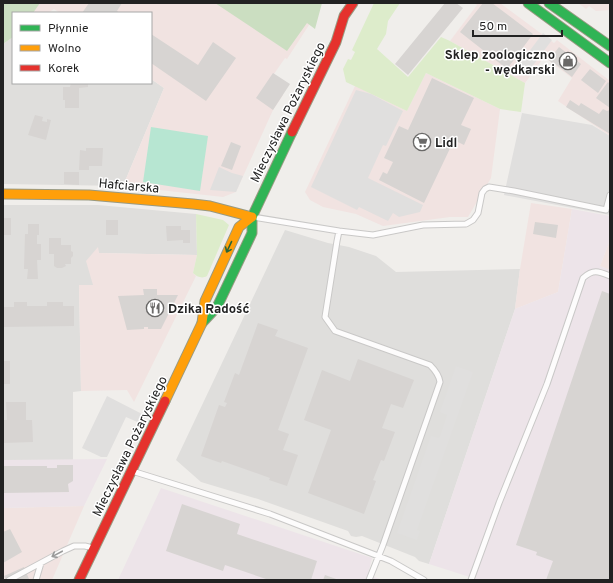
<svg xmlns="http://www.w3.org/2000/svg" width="613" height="583" font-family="Overpass,sans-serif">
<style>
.residential{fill:#dfdedc}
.commercial{fill:#f1e3e1}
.industrial{fill:#ede4e9}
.grass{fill:#ddeccb}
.forest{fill:#cbdec1}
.pitch{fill:#b7e6d2}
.parking{fill:#e0dfde}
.building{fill:#d7d4d2}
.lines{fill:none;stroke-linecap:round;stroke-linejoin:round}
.lane-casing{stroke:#c9c8c7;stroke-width:7}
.fast-casing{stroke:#999a82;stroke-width:11}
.slow-casing{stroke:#999a82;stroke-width:11}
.jam-casing{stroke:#999a82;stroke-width:11}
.lane{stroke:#fdfcfc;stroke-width:5}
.fast{stroke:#30b455;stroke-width:9}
.slow{stroke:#ff9f0a;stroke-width:9}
.jam{stroke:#e5322d;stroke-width:9}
.oneway{stroke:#286439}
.oneway2{stroke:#9a9a9a}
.labels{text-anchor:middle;stroke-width:3;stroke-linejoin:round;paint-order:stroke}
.poi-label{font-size:13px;font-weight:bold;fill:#222;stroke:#fff;text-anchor:start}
.street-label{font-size:13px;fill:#222;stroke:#fff}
</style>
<rect width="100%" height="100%" fill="#f0eeeb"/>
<path class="residential" d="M13,37v46h138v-4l13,9 -41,98 -120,-2v-140z
M3,205h95l98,9 1,41 -98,-2 -2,-5 -4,37h-14l2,106 -8,1v68h-70z
M285,230l43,13 21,4 27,9 20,16 124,-3 -5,40 -86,255 -10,-3 -4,-4 -53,-21 -6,1 -5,-1 -3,-5 -90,-32 -57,-17 -25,-22z"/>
<path class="commercial" d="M3,3h313l-7,22 -22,34 -2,-1 -11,16 9,21 -10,15 -37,82 -13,5 -100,-11 41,-98 -13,-9v-66h-91l-6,-4 -6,4h-35v24l-10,7z
M474,3h26l54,40 3,-3 53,41v55l-52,-35 14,-23 -28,-21 -19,26 -75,-42 27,-36z
M578,3h32v7l-14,1 -7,-5 -3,3z
M426,73l74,36 -9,69 -23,39h-18l-67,9 -27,-12 -33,-7 -13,-7 -5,-8 50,-106 52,25z
M531,203l41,6 -14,83 -43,17 5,-40z
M610,240v30l-10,-4z
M98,247l1,6 98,2 -4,18 3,3 -62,126 -7,-12 -46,1 -2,-106h14l-7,-24z
M84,506l-32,74h-49v-72z"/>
<path class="industrial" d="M572,209l38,7v24l-10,26 10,4v310h-131l-50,-16 86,-255 43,-17z
M107,459l-23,47 -81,2v-48z
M161,488l211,70 -4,17 15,5h-265z"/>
<path class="grass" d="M374,3h26l-12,18 -2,13 -9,15 31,28 33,-40 9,4 75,42 -4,29 -21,-3 -74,-36 -19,38 -61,-29 -3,-13 5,-10 3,1 4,-8 -3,-2z
M196,214l27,6 6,5 -22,51c-5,3 -10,1 -14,-3l4,-18z"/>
<path class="forest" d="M3,3h37l-7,10h-20v24l-10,7z
M215,3h107l-7,26 -8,-6 -20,28z"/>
<path class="pitch" d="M151,127l57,9 -8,55 -57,-9z"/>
<path class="parking" d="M543,33l9,7 -27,36 -9,-7z
M356,90l15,4 32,17 -17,35 -3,-1 -15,33 55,27 -3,7 -21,5 -6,-4 -5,8 -29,-14 -2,3 -46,-23z
M522,113l70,12 18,11v79l-106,-20z
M219,167l13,6 11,3 -7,16 -26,-2z
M456,366l17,6 -56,158 3,1 -3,9 -20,-7 34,-97 7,2 2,-1 7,-22 -7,-3z
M107,396l39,20 -4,8 -16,-7 -19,40h-6l-19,-9z"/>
<path class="building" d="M89,3h33l-5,8 3,2h-38z
M445,3h11l7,5 -55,67 -13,-11z
M483,3h9l41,31 -26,35 -47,-37z
M151,34l47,31 15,-23 23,16 -30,43 -55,-38z
M559,47l22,17 -9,13 -17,-13 -2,3 -3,-2 2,-2 -3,-3z
M590,69l16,12 -8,12 -17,-13z
M273,73l17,11 -17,26 -17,-12z
M432,78l42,20 -13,27 10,4 -7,16 -10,-5 -30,63 -45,-23 4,-8 4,2 6,-12 -9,-4 15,-32 9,4z
M608,82l2,2v24l-14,-10z
M71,83h17v4l-9,1v20h-14v-8h-2v-13h7z
M570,100l9,6 2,-3 18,11 4,-5 4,2 3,-1v24l-44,-27z
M35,115l8,2 -1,4 5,1v-3l4,1 -5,20 -18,-5z
M231,142l10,4 -9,24 -11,-4z
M86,148h17l-1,18h-13v4h-10l1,-20 6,1z
M64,172h15v13l-15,-1z
M3,218h8v17h-8z
M106,220h12v15h-12z
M535,222l23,3 -2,13 -23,-4z
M28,224h11v11h-2v9h4v16h-4l1,19h-11l1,-10h-4l1,-35h3z
M166,226h15v4h9v13h-7v-3l-16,1z
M49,238h12v7h10v6l2,1v4l-2,2v6h-6l1,2 -4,2h-5l-3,-2v-12h-5z
M143,289h14v6h21l-17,34h-13v-2h-4v2l-17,1 -9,-34 26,-1z
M602,291l8,3v286h-64l7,-19 -17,-6 1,-3 -21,-7z
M14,302h13v4h20v-4h16v4h11v20l-71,1v-20h11z
M258,323l20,7 -3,6 33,12 -30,82 11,4 -6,16 15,5 -11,31 -18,-6 1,-2 -48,-17 -1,2 -20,-7 18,-51 6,2 2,-4 -3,-1 11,-29 4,2z
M358,359l56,21 -11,28 -12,-4 -9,24 13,4 -11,29 -3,-1 -8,20 3,1 -12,33 -56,-21 23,-63 -27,-10 18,-50 28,11z
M3,361h7v23h-7z
M6,402h20v18h6l1,22 -30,1v-23h4z
M57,465h16v16l-5,3 1,8 -66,1v-27h44v2h10z
M182,504l58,20 -3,10 80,27 -6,19h-42l-44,-15 -2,6 -57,-20z
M10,529l12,23 -19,11v-31z
M24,567l5,12 -2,1h-21l-2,-4z
M325,575l14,5h-16z"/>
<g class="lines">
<defs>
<path id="lane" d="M253,217l86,14 34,4 50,-10 43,-1 7,-4 5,-7 4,-20 3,-4 4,-2 25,4 92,19 4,-15
M339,231l-2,10 -12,76 10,14 95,34c5,5 9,10 10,17l-57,163 -14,35
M132,471l138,43 121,47 33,19
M9,580l54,-29 11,-5h11l8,2
M36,580l5,-17
M471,580l28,-77 48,-119 36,-106c10,-9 15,-7 27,-2"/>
<path id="fast" d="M528,3l82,60
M549,3l61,43
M202,323l15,-16 35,-74v-16l40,-85"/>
<path id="slow" d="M3,194l86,1 104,9 17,2 42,11
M165,401l37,-78 3,-22 34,-74 13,-10"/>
<path id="jam" d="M292,132l44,-90 8,-26 9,-13
M79,580l86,-179"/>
</defs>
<use href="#lane" class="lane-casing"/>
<use href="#fast" class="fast-casing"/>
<use href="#slow" class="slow-casing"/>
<use href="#jam" class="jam-casing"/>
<use href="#lane" class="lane"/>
<use href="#fast" class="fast"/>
<use href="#slow" class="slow"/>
<use href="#jam" class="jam"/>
</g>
<defs><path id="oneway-shaft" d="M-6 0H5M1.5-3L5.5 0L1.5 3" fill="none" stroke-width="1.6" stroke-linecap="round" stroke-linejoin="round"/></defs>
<use class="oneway" href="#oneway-shaft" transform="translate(229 247) rotate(115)"/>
<use class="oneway2" href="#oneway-shaft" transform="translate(57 554) rotate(152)"/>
<defs>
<symbol id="shop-ring" viewBox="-11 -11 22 22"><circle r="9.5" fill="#fff" stroke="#6a6968" stroke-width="1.5"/><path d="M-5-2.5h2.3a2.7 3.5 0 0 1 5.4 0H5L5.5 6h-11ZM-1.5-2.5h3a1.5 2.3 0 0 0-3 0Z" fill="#6a6968"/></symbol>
<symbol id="supermarket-ring" viewBox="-11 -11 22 22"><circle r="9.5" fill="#fff" stroke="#6a6968" stroke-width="1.5"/><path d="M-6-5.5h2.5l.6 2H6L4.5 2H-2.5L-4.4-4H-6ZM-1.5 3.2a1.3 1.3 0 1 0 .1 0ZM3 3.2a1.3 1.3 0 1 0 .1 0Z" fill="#6a6968"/></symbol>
<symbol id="restaurant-ring" viewBox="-11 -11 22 22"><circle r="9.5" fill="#fff" stroke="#6a6968" stroke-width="1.5"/><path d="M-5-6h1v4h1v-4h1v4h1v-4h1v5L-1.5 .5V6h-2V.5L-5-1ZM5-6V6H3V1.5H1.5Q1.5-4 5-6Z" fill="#6a6968"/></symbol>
</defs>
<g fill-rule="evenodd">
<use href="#shop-ring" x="558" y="51" width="20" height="20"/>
<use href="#supermarket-ring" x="412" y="132" width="20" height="20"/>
<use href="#restaurant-ring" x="145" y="298" width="20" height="20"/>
</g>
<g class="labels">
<g class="poi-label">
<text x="555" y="59" text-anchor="end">Sklep zoologiczno<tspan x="555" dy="15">- wędkarski</tspan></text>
<text x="435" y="147">Lidl</text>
<text x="168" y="313">Dzika Radość</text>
</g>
<g class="street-label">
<text transform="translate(287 112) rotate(-64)" y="5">Mieczysława Pożaryskiego</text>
<text transform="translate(129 185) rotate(5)" y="5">Hafciarska</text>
<text transform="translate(129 446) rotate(-64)" y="5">Mieczysława Pożaryskiego</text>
</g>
</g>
<rect width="613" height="583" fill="none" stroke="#222222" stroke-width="8"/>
<rect x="12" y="12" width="140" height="72" fill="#ffffff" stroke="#a7a7a7"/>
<rect x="20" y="25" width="20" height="6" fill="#30b455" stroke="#a7a7a7"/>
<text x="48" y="32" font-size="12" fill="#222222">Płynnie</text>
<rect x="20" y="45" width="20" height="6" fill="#ff9f0a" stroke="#a7a7a7"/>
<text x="48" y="52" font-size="12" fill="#222222">Wolno</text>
<rect x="20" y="65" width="20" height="6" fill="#e5322d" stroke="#a7a7a7"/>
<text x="48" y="72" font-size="12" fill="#222222">Korek</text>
<path d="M473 30v6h89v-6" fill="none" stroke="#222222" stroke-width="2"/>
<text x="479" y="30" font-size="12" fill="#222222" stroke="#ffffff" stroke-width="3" paint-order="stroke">50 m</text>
</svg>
